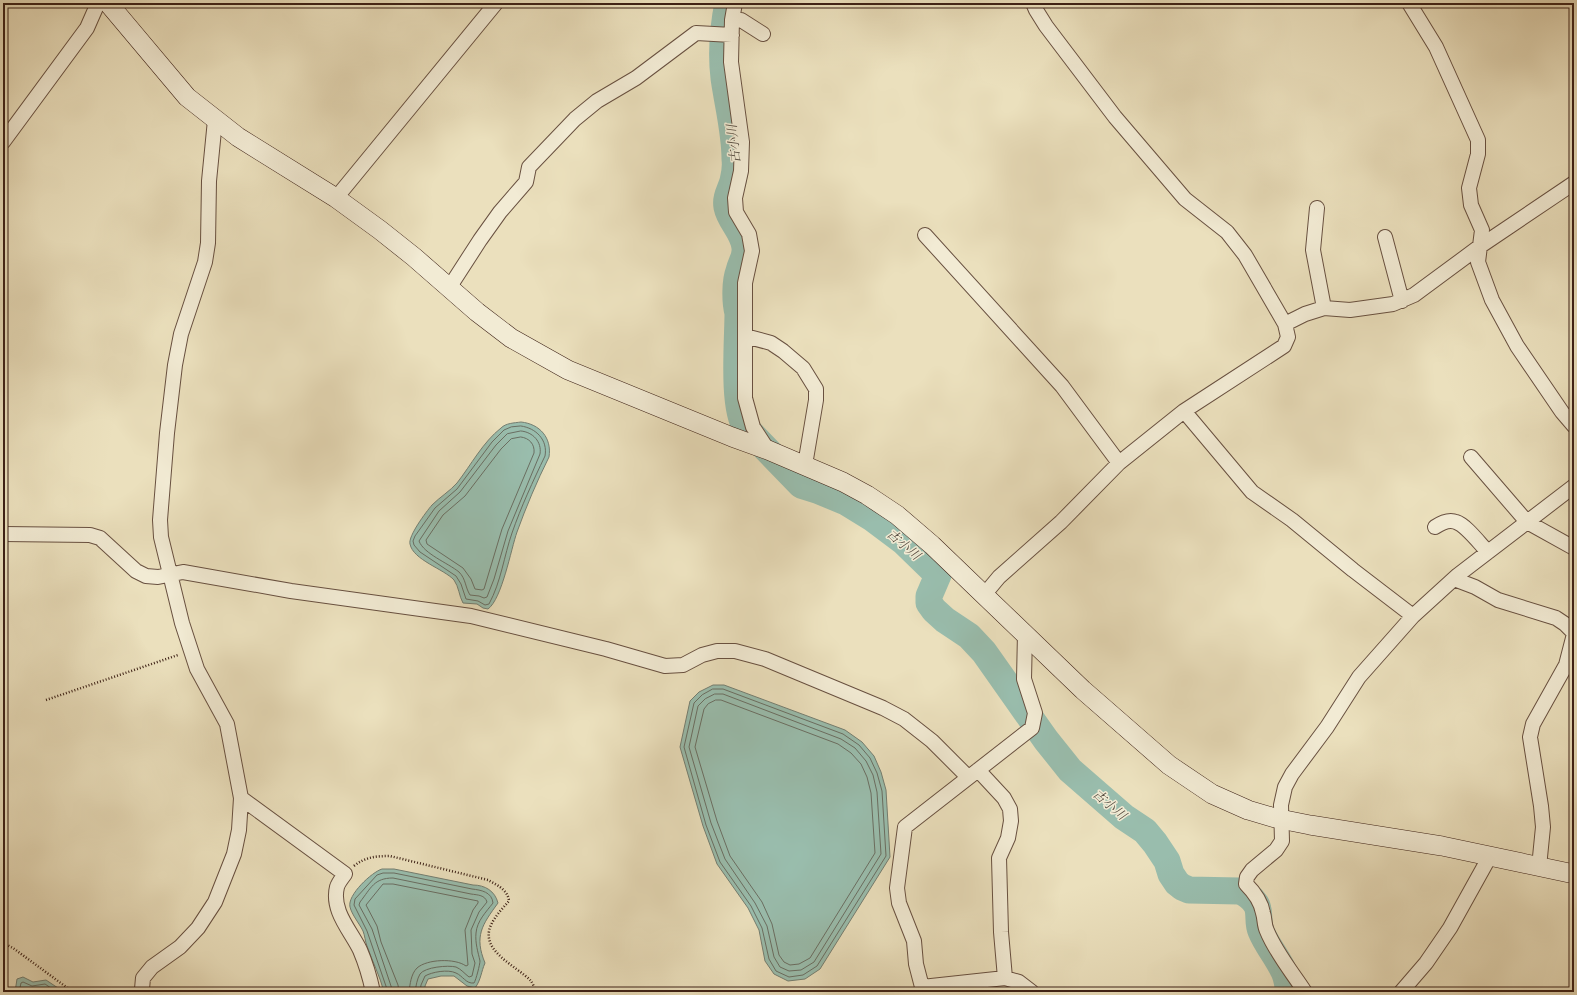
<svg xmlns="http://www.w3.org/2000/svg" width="1577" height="995" font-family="Vollkorn,'Noto Serif JP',serif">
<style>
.water{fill:#99bdad;stroke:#747e71}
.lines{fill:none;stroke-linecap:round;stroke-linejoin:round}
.shore{stroke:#6a6e62;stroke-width:1}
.river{stroke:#99bdad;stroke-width:27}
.street-casing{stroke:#685040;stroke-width:16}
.secondary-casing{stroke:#3c2016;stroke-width:20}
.path{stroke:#3c2016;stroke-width:2.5;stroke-dasharray:1 2;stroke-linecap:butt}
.street{stroke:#f2ebd4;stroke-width:14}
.secondary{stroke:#f2ebd4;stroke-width:19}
.labels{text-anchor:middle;stroke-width:3;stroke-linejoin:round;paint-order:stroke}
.water-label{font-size:13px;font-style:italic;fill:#584f43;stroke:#f2ebd4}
</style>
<rect width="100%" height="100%" fill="#ebe0bd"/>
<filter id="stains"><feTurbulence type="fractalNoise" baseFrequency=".005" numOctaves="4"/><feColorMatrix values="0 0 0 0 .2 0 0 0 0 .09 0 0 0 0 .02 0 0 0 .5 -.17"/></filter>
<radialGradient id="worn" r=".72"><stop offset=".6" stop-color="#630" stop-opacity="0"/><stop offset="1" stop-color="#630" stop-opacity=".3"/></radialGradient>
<path class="water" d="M521,422c19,2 31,16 28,35 -12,24 -23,50 -32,75 -6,17 -15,67 -29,77l-5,-1 -6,-4 -14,-1c-4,-7 -4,-16 -9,-23 -10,-11 -41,-20 -44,-36 -2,-8 16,-32 22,-39 8,-8 18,-14 25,-22 14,-18 26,-41 44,-55 5,-5 13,-5 20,-6z
M713,685h11l121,45 17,12 12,14 7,16 5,18 4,67 -70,112 -15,10 -17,2 -14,-7 -9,-13 -6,-31 -11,-22 -31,-44 -14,-38 -23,-79 10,-46 9,-9z
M382,869h12l79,16c12,0 22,6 25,18 -16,22 -24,33 -13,60 -4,9 -4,17 -10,25l-8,-2 -13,-10h-13l-13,3 -3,7v3l-2,3h-39c-4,-16 -12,-31 -17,-46 -2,-5 -2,-10 -4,-15 -4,-8 -11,-16 -13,-24 -3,-12 22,-35 32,-38z
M23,977l10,5 13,-2 18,12h-49l2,-13z"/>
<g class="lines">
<path class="shore" d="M521,426c15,2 27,14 24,30 -12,25 -24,51 -33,77 -8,23 -11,49 -23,71l-4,1 -7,-4 -12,-2 -5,-15 -5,-8 -36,-24 -6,-7 -1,-4 2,-5 20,-28 22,-19 35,-47 12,-12 7,-3z
M521,431c12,1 21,11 19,23l-32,77 -14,48 -7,18 -3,1 -5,-2 -9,-1c-5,-8 -4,-16 -11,-23 -11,-9 -35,-18 -40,-31l20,-30 21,-19 36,-47 11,-11z
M521,437c8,1 14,7 13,16l-32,76 -18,60 -2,1 -7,-1 -4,-10 -8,-11 -36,-24 -1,-4 17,-25 22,-19 36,-47 10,-10z
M713,689h10l120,45 16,11 11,13 7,15 5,18 4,65 -69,110 -14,9 -14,2 -13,-6 -7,-12 -7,-31 -11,-22 -31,-44 -14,-37 -22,-78 10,-44 8,-8z
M715,694h8l118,45 14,9 11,13 7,14 4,17 4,62 -67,108 -13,8 -12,1 -9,-4 -6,-10 -7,-31 -12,-23 -30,-44 -14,-36 -22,-76 9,-41 7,-7z
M716,700h5l117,44 13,9 10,11 6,13 4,16 4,60 -65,105 -11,6 -9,1 -6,-3 -5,-7 -7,-31 -10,-22 -32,-46 -13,-35 -22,-74 9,-38 4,-5z
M19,992l2,-9 2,-1 9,4 13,-2 12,8
M388,992l-21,-61 -13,-26 1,-6 22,-24 6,-2h11l78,16c9,1 20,3 21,14 -7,9 -16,18 -17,30 -1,10 2,19 4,28 0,3 -4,19 -6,22 -8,1 -11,-7 -18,-10 -8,-4 -24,-1 -31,3l-4,9 -1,7
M393,992l-21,-63 -13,-24 1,-3c11,-14 14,-24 33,-24l78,16c7,1 14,1 16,8l-8,10 -8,18 1,24 3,9 -3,13 -3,1c-4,-3 -8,-8 -13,-10 -8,-2 -31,0 -36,7 -3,5 -4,12 -5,18
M399,992l-1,-7 -17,-43 -4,-16 -11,-21 17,-21h10l85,17v2l-5,7 -8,20 3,35 -2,1c-11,-8 -39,-7 -49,2 -6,6 -7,16 -8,24"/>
<path class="river" d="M728,3c-5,25 -7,50 -4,75 4,28 11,54 11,81 1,8 0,14 -2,22 -2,8 -8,16 -6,26 3,15 17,25 18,41 1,9 -4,14 -6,23 -4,10 -4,31 -1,42 0,27 -6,94 8,115l55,57 16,5 29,12 26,16 32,24 34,33 -9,21v7l5,7 11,10 24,16 15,16 62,88 24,30 54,47 21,14 10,12 12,18 4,13 6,9 5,4 7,3 50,1c7,2 13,7 17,13 5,8 1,18 5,27 6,15 18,28 24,43 2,5 3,12 4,18"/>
<defs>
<path id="street" d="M735,3l-3,17 -1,42 11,80 -1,29 -6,27 1,14 13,22 3,17 -7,32v115l8,29 15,23
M1409,3l27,44 42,93v14l-9,34 2,17 11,25 -4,32 14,38 25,46 45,66 12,14
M732,20h9l22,14
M3,142l84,-114 11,-25
M336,198l160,-195
M1317,208l-4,42 11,58
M925,235l137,151 57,77
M1385,237l17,64
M449,288l31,-48 20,-28 26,-30 3,-15 46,-48 22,-18 39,-23 60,-45 36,2
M1285,324l20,-10 19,-6 26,2 43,-6 21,-9 65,-48 95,-64
M745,336l26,7 12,8 20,17 13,21v11l-11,65
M1184,411l68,81 40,28 61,50 60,46 45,-41 116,-89
M1471,457l56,65 47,26
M1435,527c6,-4 14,-8 21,-5 10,3 24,22 32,30
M3,534l87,1 10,3 36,33 10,5 12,1 25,-5 108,19 180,25 135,33 59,17 18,-1 19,-10 15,-4h18l30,8 118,49 21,11 28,22 36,36
M1454,579l21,8 23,13 58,18 9,6 9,9
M984,595l15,-18 62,-55 58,-59 65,-52 100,-65 4,-9 -3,-13 -40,-69 -18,-23 -42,-33 -70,-82 -69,-91 -10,-16 -3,-7
M978,770l26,28 6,11 1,12 -3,17 -9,20 2,74 4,46
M241,798l104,76c-3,4 -7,9 -8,13 -6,24 14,44 23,63 6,14 10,28 13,42
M1539,867l4,-40 -2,-21 -11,-69 3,-13 33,-59 8,-31
M922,987l83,-9 14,4 13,10
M143,992l-1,-3 1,-11 9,-11 28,-20 18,-19 17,-26 19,-48 5,-24 2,-32 -14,-74 -30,-55 -15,-46 -21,-86 -1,-17 7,-87 8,-68 6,-31 24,-72 3,-19 1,-62 6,-61
M921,992l1,-5 -6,-23 -2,-23 -15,-38 -2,-15 8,-61 127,-99 3,-15 -11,-34 1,-46
M1305,992c-13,-20 -29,-39 -38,-61 -3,-6 -2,-12 -4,-18 -2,-12 -9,-21 -17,-29l1,-7 5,-7 24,-20 6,-9 -1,-36 4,-18 7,-13 35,-47 32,-50 54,-61
M1401,992l25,-29 24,-35 40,-72"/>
<path id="secondary" d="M108,3l79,94 51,40 98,61 44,32 34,27 63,55 34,26 57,32 164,67 36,13 75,32 24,13 30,20 35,30 151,145 86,75 43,29 36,16 27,8 35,7 132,21 132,28"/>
</defs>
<use href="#street" class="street-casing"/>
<use href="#secondary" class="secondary-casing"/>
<path class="path" d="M46,700l132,-45
M354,866c11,-9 22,-10 36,-10l98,24c9,5 20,10 21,21 -6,7 -14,15 -18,24 -12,26 26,41 40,56 2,3 4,8 6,11
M3,943l10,5 60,44"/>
<use href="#street" class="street"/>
<use href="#secondary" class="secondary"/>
</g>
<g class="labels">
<g class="water-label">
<text transform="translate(733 144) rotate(-96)" y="5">古小川</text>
<text transform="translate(904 544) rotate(41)" y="5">古小川</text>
<text transform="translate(1110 804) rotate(41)" y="5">古小川</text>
</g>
</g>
<rect width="1577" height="995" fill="none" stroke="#ebe0bd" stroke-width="16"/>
<rect x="4" y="4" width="1569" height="987" fill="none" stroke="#3c2016" stroke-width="2"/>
<rect x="8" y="8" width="1561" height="979" fill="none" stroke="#3c2016"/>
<rect width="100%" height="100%" filter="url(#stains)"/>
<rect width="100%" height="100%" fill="url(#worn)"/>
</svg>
